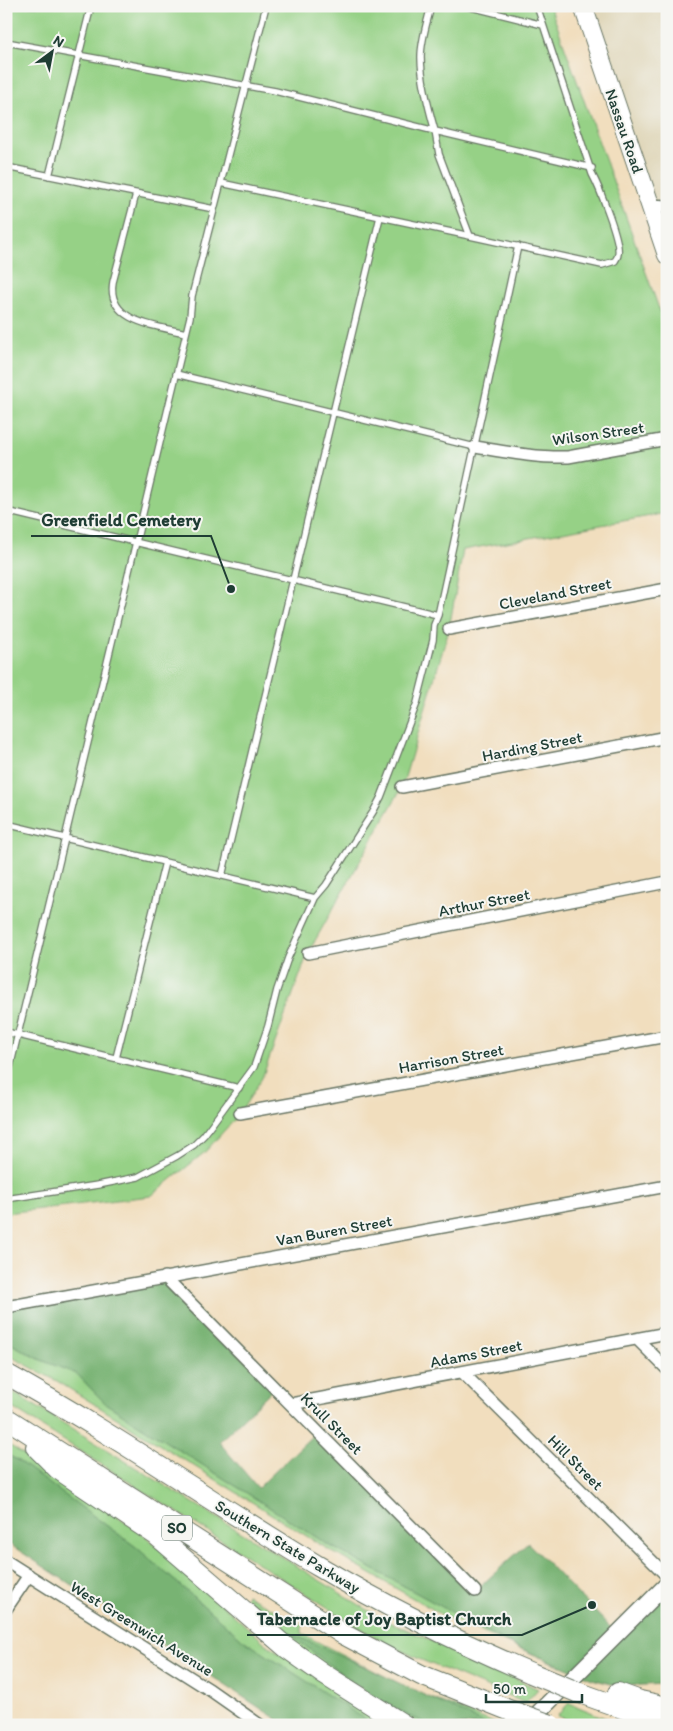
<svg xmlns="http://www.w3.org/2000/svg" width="673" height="1731" font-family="Itim,sans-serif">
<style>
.built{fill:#ded4b5}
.green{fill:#96d186;stroke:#5a875d}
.forest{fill:#78b373;stroke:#4c7854}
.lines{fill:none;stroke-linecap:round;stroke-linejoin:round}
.lane-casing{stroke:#687564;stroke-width:8}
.street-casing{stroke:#687564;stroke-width:14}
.secondary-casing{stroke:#687564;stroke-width:18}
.primary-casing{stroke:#687564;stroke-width:20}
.highway-casing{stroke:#687564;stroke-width:22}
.lane{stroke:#fff;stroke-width:5.5}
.street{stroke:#fff;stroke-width:11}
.secondary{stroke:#fff;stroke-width:15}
.primary{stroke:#fff;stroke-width:18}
.highway{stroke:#fff;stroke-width:20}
.highway-bridge-casing{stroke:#687564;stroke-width:22;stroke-linecap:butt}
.highway-bridge{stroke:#fff;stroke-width:20}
.labels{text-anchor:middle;stroke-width:4;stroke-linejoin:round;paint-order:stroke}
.shield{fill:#f6f6f2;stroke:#60746d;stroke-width:1}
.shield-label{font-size:15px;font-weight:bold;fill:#1f3d34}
.street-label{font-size:16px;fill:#1f3d34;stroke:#f6f6f2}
.leader{fill:none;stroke:#1f3d34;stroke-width:2}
.callout-dot{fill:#1f3d34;stroke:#f6f6f2;stroke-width:2}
.callout-label{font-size:18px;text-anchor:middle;font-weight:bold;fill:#1f3d34;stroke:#f6f6f2;stroke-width:4;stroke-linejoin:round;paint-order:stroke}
</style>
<rect width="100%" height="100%" fill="#f6f6f2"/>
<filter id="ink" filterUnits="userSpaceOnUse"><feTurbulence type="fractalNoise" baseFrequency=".02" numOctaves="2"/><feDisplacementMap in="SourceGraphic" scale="10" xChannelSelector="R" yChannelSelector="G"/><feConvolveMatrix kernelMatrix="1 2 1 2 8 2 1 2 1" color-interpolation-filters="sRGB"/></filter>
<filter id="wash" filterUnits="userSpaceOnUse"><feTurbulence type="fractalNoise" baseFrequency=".0096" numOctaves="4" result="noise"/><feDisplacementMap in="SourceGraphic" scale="20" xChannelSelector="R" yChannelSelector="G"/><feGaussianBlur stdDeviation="1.12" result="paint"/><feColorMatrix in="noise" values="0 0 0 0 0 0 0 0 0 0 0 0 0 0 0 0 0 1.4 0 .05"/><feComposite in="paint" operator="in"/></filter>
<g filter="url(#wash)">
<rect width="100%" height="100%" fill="#f1debe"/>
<path class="built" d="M583,6h84v249z"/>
<path class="green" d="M6,6h544l117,325v145l-7,2 7,35 -204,37 -14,79 -47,158 -94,166 -46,125 -22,35 -35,39 -54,44 -145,17z
M6,1341l35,19 36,14 28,29 222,141 183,100 51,22 -117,-50 -115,-66 -272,-169 -51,-27z
M6,1388l375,230 157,71 -13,14 -106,-44 -46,-23 -367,-232z
M6,1443l135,89 125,112 124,81h-16l-131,-85 -107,-93 -119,-87 -11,-6z
M247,1595l55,30v9l114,58 83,33h-82l-107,-69 -67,-52z
M569,1703l53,22h-38l-27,-9z"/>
<path class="forest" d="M165,1277l109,111 -55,54 39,46 59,-57 158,160 53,-48 88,90 51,-49v100l-48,2 -27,-7 -82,-35 -183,-100 -222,-141 -28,-29 -36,-14 -35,-19v-34z
M6,1454l11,6 119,87 107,93 131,85h-88l-280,-183z
M285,1631c69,29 135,63 203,94h-58l-23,-10 -42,-24z"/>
</g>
<g filter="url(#ink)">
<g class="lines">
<defs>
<path id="lane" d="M431,6c-4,17 -10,34 -10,51 0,22 8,53 14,74l157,37
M467,6l76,19
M6,42l269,49 160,40 4,23 31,82 132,29 13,-4c1,-2 3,-4 3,-7 3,-13 -19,-67 -26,-80l-55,-168
M6,167l208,42
M49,176l42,-170
M221,183l249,53
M136,194l-23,88c-7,41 45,44 73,51
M176,374l299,73
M6,511l432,104
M6,824l309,74 11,-13 47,-73 8,-15 36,-94 16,-63 1,-15 4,-10 80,-369
M222,876l158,-659
M6,1032l233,56
M116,1058l49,-196
M6,1084l184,-767 2,-21 74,-290
M6,1199l92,-14 40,-8 39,-21 17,-11 10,-10 50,-68 14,-41 9,-36 11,-32 27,-60"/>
<path id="street" d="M651,205l16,1
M475,447c31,5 62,11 93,10l99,-18
M449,629l218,-40
M402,787l265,-50
M308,953l359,-71
M240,1113l427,-77
M165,1277l310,314
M6,1307l661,-121
M637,1339l30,30
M462,1372l205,204
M291,1404l376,-71
M6,1561l204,129 50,35
M6,1609l23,-34"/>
<path id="secondary" d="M527,1724l140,-140"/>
<path id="primary" d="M583,6l84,249"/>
<path id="highway" d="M6,1374c107,59 208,130 312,192 69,41 140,76 213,107
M6,1418l337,216 78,41 90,36
M36,1447l22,22 98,66 131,113 38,27 79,50
M577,1692l90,32
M618,1693l22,8 27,6"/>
</defs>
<use href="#lane" class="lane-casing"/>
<use href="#street" class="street-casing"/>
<use href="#secondary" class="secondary-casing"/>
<use href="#primary" class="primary-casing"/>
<use href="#highway" class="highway-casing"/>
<use href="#lane" class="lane"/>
<use href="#street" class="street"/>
<use href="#secondary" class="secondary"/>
<use href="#primary" class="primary"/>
<use href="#highway" class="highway"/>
<defs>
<path id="highway-bridge" d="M531,1673l46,19
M511,1711l40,14"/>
</defs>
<use href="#highway-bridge" class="highway-bridge-casing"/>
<use href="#highway-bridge" class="highway-bridge"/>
</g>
</g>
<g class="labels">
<rect class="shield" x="162" y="1515.5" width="30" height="25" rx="4"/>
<g class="shield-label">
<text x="177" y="1533">SO</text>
</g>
<g class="street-label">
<text transform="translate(625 131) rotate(71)" y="6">Nassau Road</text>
<text transform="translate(598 433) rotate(-8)" y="6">Wilson Street</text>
<text transform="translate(555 593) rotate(-11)" y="6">Cleveland Street</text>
<text transform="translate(532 746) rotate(-11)" y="6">Harding Street</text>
<text transform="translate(484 902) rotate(-11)" y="6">Arthur Street</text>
<text transform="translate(451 1058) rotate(-10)" y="6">Harrison Street</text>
<text transform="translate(334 1230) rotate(-10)" y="6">Van Buren Street</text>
<text transform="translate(476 1353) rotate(-11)" y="6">Adams Street</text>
<text transform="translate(332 1423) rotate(45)" y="6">Krull Street</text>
<text transform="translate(576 1462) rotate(45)" y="6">Hill Street</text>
<text transform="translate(288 1546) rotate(31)" y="6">Southern State Parkway</text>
<text transform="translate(142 1628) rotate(32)" y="6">West Greenwich Avenue</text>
</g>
</g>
<path class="leader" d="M231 589L211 536H31M592 1605L522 1635H247"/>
<g class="callout-dot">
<circle cx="231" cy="589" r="5"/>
<circle cx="592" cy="1605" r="5"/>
</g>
<g class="callout-label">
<text x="121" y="526">Greenfield Cemetery</text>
<text x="384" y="1625">Tabernacle of Joy Baptist Church</text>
</g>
<rect width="673" height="1731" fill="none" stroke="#f6f6f2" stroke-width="25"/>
<g transform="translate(52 52) rotate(32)" stroke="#f6f6f2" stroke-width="4" paint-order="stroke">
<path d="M0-4L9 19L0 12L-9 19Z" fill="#1f3d34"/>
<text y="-8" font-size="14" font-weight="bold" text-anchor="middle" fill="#1f3d34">N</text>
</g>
<path d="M486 1694v8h96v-8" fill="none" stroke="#1f3d34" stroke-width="2.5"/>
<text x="493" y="1694" font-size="15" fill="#1f3d34" stroke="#f6f6f2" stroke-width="4" paint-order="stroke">50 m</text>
</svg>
